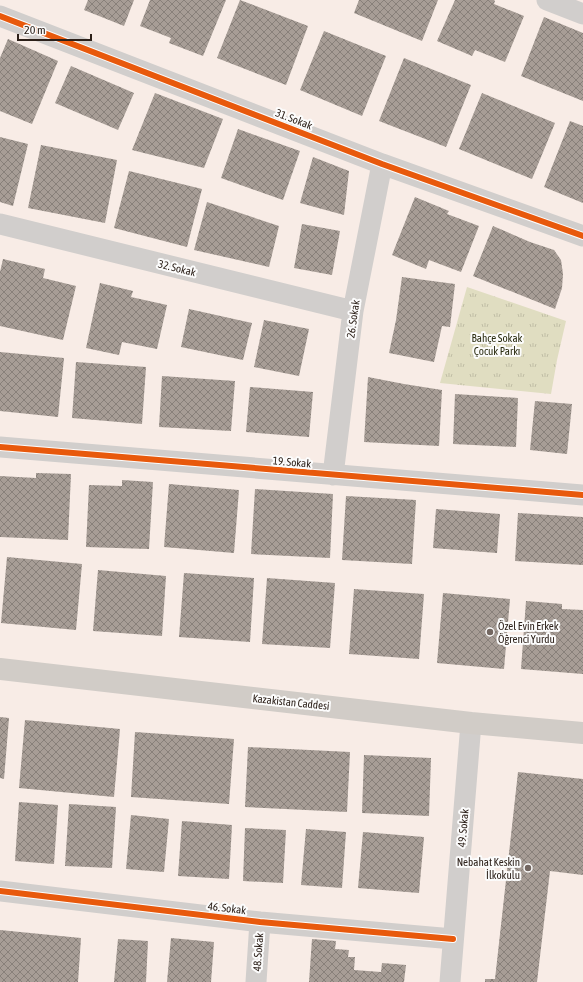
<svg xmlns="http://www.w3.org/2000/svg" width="583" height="982" font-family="'Asap Condensed',sans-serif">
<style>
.park{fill:url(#park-tufts)}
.building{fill:url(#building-cross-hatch)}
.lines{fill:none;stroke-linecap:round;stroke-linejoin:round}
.street{stroke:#d1cecc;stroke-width:21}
.secondary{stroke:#d1ccc7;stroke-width:22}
.cycleway-casing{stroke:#fcfcfc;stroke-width:8}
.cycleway{stroke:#e8590c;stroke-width:6}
.poi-dot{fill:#736761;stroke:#fcfcfc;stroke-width:1.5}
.labels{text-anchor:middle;stroke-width:4;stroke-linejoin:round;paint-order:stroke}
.street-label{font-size:11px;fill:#2c2019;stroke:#fcfcfc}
.park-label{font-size:11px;fill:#2a2c10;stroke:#fcfcfc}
.poi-label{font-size:11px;fill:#2c2019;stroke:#fcfcfc;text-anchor:start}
</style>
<defs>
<pattern id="park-tufts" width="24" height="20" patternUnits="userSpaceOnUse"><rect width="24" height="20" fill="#e0ddc1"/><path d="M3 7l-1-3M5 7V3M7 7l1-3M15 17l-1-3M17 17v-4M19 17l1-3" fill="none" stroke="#c0bda5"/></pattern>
<pattern id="building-cross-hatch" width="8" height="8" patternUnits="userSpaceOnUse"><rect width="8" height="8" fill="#a79d96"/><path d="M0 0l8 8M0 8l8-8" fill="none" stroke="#88807a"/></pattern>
</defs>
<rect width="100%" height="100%" fill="#f8ece6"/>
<path class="park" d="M467,287l99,34 -9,39 -6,34 -111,-11z"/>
<path class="building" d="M88,0h46l-10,26 -40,-16z
M150,0h76l-23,56 -34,-13 2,-5 -31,-12z
M240,0l68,26 -22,59 -69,-27z
M359,0h79l-16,41 -68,-28z
M455,0h39l1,1 -1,3 30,12 -19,46 -30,-12 -3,6 -35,-15z
M544,17l39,16v68l-62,-25z
M324,31l62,25 -24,60 -62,-26z
M8,39l50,22 -26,63 -32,-13v-53z
M404,58l67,27 -25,62 -67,-26z
M71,66l63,27 -16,37 -63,-27z
M155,93l68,26 -19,49 -72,-18z
M482,93l73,30 -23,56 -73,-30z
M570,121l13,5v77l-39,-16z
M238,129l62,22 -17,49 -62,-22z
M0,137l28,7 -15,62 -13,-4z
M41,145l76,15 -12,63 -77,-15z
M313,157l36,14 -5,44 -44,-12z
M129,171l73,18 -15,58 -73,-19z
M415,197l34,14 -2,3 32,12 -18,46 -32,-12 -3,9 -34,-14z
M207,202l72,24 -10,41 -75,-17z
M302,224l38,7 -8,44 -38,-7z
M493,226l37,16 24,8 7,10 2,14 -1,14 -7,21 -82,-33z
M3,259l42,10 -2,9 33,8 -13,54 -63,-14v-54z
M402,277l53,7 -5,43 -8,-1 -8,36 -45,-9 7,-33z
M100,283l33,8 -2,6 36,8 -10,44 -35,-7 -3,13 -33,-7z
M189,309l63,14 -9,37 -62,-13z
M264,320l45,9 -10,47 -45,-9z
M0,352l64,6 -6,59 -58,-6z
M76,362l70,5 -4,57 -70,-6z
M162,376l73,5 -4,50 -72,-4z
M368,377l36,7 38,6 -3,56 -75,-4z
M250,387l63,5 -4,45 -63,-5z
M455,394l63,4 -2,49 -63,-3z
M535,401l37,3 -5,50 -37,-4z
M36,473l35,1 -3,66 -68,-3v-61l36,2z
M122,480l31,2 -4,67 -63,-2 3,-62 33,1z
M169,484l70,6 -5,63 -70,-6z
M255,489l78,5 -3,64 -79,-4z
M346,496l70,4 -4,64 -70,-4z
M436,509l64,5 -3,39 -64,-5z
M518,513l65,4v48l-68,-4z
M7,557l75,7 -6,66 -75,-7z
M98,570l68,6 -4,60 -69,-5z
M184,573l70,5 -4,64 -71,-5z
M267,578l68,5 -5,65 -68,-4z
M354,589l70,5 -5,65 -70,-5z
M443,593l67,6 -6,70 -67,-6z
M526,601l36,3v5l21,1v64l-62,-5z
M0,717l9,1 -5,61 -4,-1z
M25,720l95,9 -6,68 -95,-9z
M135,732l99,7 -5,65 -98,-7z
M248,747l102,5 -3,60 -102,-5z
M364,755l67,3 -2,58 -67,-3z
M518,772l65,7v96l-33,-4 -13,111h-52v-3h10z
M19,802l39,3 -4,59 -39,-3z
M69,804l47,3 -4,61 -47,-2z
M131,815l38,4 -5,53 -38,-3z
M182,821l50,4 -3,54 -51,-3z
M245,828l41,2 -3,53 -40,-2z
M306,829l40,3 -4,56 -41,-3z
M363,832l61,5 -5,56 -61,-5z
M0,930l81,8 -3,44h-78z
M171,938l43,4 -3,40h-44z
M118,939l30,2 -2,41h-32z
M312,939l24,2 -1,8 14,1 -1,7h7l-1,13 27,2 1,-9 24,2 -2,17h-95z"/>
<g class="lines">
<path class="street" d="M547,0l36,14
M0,16l382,148 201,72
M0,224l353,87
M0,447l583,48
M333,475l20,-164 29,-147
M0,891l260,31 193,17
M256,982l4,-60
M450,982l21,-259"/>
<path class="secondary" d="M0,669l471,54 112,10"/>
<defs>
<path id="cycleway" d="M0,16l382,148 201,72
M0,447l583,48
M0,891l260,31 193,17"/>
</defs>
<use href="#cycleway" class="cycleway-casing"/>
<use href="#cycleway" class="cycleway"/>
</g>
<g class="poi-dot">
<circle cx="490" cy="632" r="4"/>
<circle cx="528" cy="868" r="4"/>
</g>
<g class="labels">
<g class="street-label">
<text transform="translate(294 119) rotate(21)" y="4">31. Sokak</text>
<text transform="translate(177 268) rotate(14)" y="4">32. Sokak</text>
<text transform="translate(353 319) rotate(-82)" y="4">26. Sokak</text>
<text transform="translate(292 462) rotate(5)" y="4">19. Sokak</text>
<text transform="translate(291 702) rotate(6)" y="4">Kazakistan Caddesi</text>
<text transform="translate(463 828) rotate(-85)" y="4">49. Sokak</text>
<text transform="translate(227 908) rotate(7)" y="4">46. Sokak</text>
<text transform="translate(258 952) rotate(-86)" y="4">48. Sokak</text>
</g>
<g class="park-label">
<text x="497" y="342">Bahçe Sokak<tspan x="497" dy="13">Çocuk Parkı</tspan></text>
</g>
<g class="poi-label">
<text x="498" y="630">Özel Evin Erkek<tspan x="498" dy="13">Öğrenci Yurdu</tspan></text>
<text x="520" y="866" text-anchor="end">Nebahat Keskin<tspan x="520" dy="13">İlkokulu</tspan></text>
</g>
</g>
<path d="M18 34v6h73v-6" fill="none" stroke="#2c2019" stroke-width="2"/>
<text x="24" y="34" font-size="12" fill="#2c2019" stroke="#fcfcfc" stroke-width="3" paint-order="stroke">20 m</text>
</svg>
